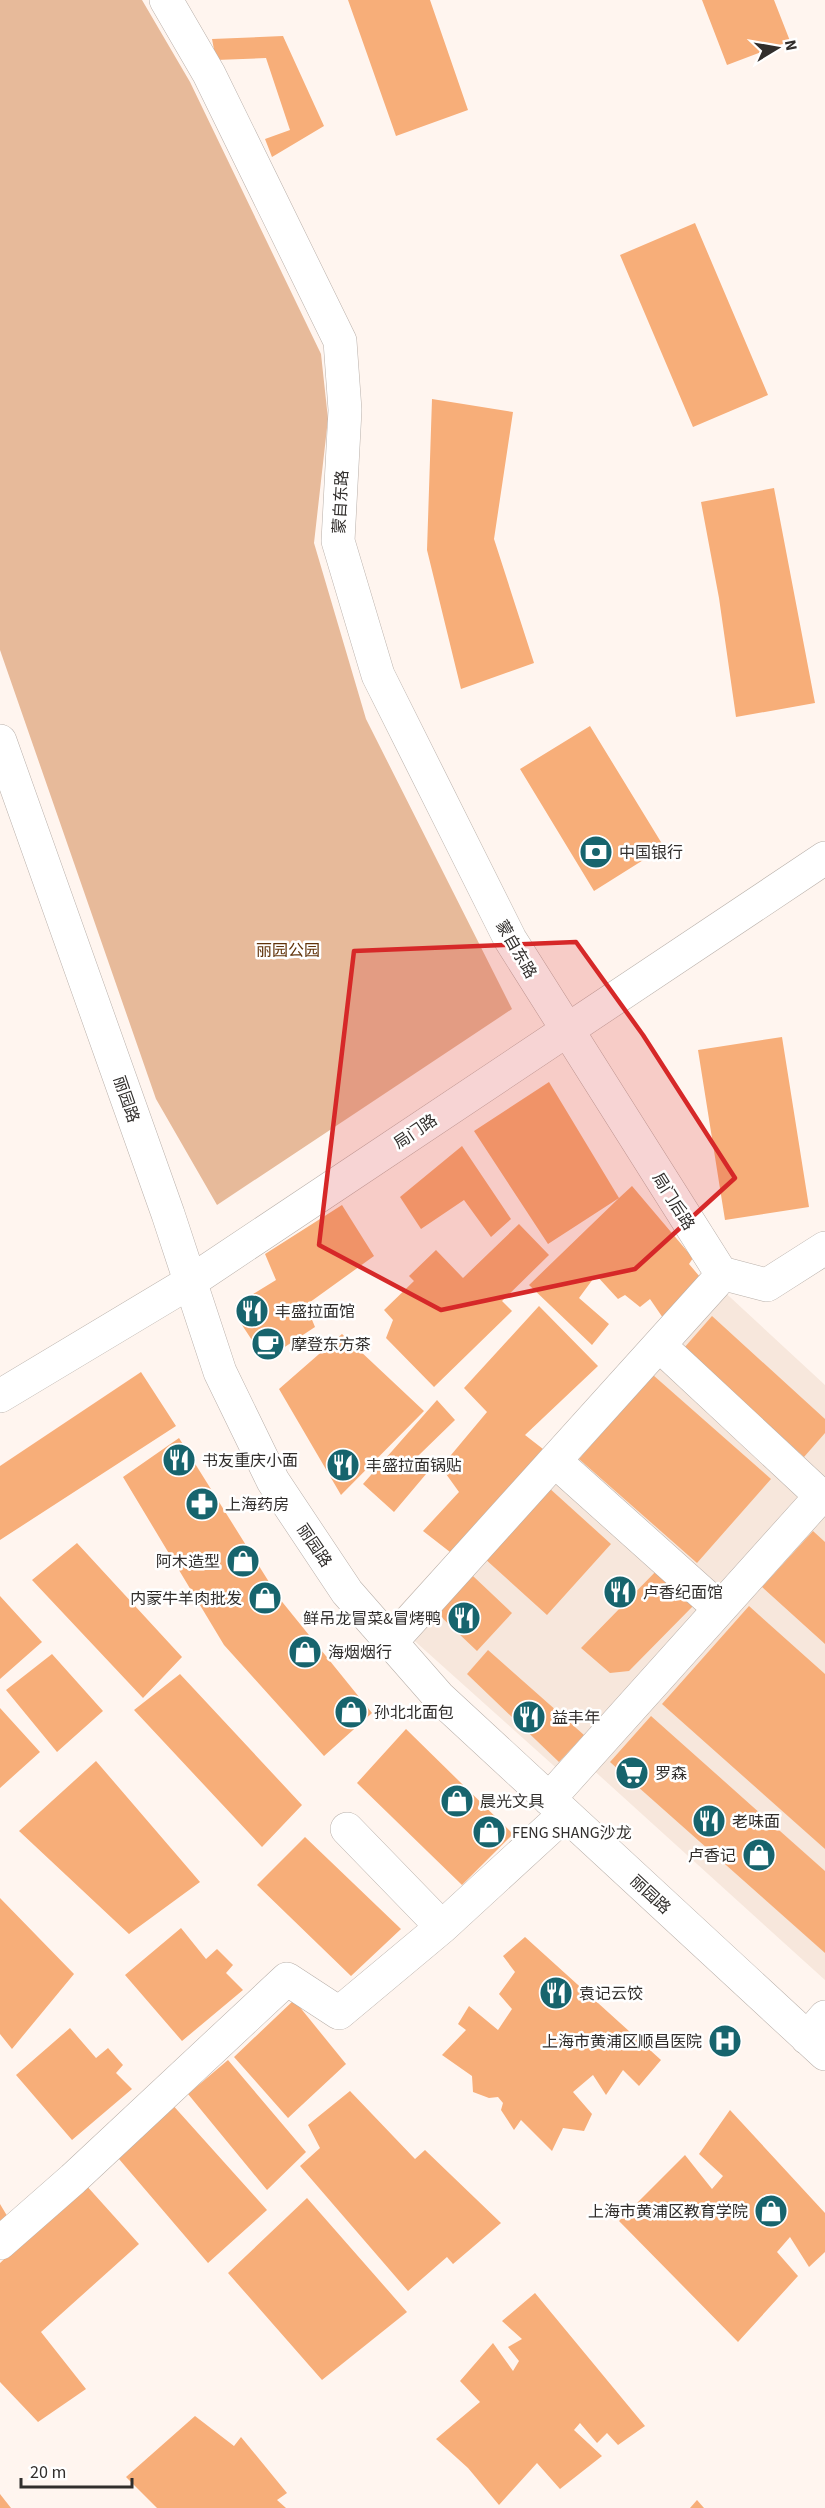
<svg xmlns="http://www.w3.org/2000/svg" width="825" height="2508" font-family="'Source Sans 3','Noto Sans SC',sans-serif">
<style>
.built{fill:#f7e7dc}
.green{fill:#e7ba9a}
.building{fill:#f7ae79}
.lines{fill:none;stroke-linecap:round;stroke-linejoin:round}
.minor-casing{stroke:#b9b0aa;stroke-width:34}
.minor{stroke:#fff;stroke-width:33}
.marked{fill:#d62828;fill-opacity:0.2;stroke:#d62828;stroke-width:4.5;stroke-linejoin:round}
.labels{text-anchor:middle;stroke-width:5;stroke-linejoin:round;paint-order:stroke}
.street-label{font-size:16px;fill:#312e2c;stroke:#fff}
.poi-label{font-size:16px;fill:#312e2c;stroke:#fff;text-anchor:start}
.park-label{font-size:16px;fill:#61330a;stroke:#fff}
</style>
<rect width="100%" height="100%" fill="#fff5ef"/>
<path class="built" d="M704,1273l121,112v595l-246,-223 -16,17 -174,-156z"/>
<path class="green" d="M0,0h142l48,82 131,272 7,65 -14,124 52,176 146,290 -295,196 -61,-106 -156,-449z"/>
<path class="building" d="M348,0h82l38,110 -72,26z
M702,0h72l16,41 -63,24z
M283,36l41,90 -52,31 -7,-18 25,-9 -24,-72 -50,2 -4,-21z
M695,223l73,172 -75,32 -73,-172z
M432,399l81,13 -19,127 40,124 -73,26 -34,-139z
M774,488l41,215 -79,14 -17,-119 -18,-96z
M590,726l74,121 -70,44 -74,-122z
M782,1037l27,170 -84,13 -27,-170z
M549,1082l70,116 13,-12 61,72 -4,6 11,13 -37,41 -13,-19 -10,8 -15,-12 -7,4 -22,-24 -17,23 30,26 -17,21 -63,-60 90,-87 -71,46 -74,-113z
M462,1146l49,73 -20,18 -27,-37 -43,29 -21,-32z
M342,1205l32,51 -68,49 9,22 -50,33 -25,-38 10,-6 -10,-14 36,-22 -11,-26z
M519,1224l30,31 -47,46 10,10 -78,76 -48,-49 7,-18 -9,-10 30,-29 -5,-5 27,-26 27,28z
M539,1306l59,60 -73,69 18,14 -93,103 -27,-21 36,-39 -18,-25 46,-55 -23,-24z
M712,1316l113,103v14l-21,24 -120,-109z
M342,1334l82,77 -83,84 -62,-106z
M141,1372l35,54 -176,114v-74z
M653,1375l118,104 -74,84 -118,-104z
M437,1400l18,20 -37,36 14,11 -38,45 -31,-28z
M179,1438l100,160 93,115 -48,43 -100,-111 -101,-168z
M548,1487l63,57 -64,71 -63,-57z
M813,1531l12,11v102l-63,-57z
M77,1543l105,114 -39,41 -111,-118z
M662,1565l33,39 -66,67 -19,2 -29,-25z
M473,1576l39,37 -35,38 -40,-38z
M0,1596l42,46 -42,37z
M749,1606l76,68v175l-163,-145z
M488,1650l96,85 -25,27 -92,-88z
M52,1654l51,57 -46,41 -51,-62z
M180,1674l122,131 -40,42 -128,-137z
M0,1708l40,44 -40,36z
M651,1716l174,155v82l-215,-191z
M406,1729l107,105 -51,51 -105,-102z
M96,1761l104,121 -71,52 -110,-103z
M305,1837l96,92 -50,47 -94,-91z
M0,1898l74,76 -62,75 -12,-15z
M181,1928l25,31 11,-10 16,16 -7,8 17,17 -61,51 -57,-66z
M525,1937l136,123 -22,26 -16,-16 -17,25 -13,-20 -20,17 19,22 -8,17 -21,-3 -11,23 -31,-31 -7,10 -13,-20 2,-7 -5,-6 -9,1 -16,-6 -1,-16 -30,-21 24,-25 -8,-6 11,-18 29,24 14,-21 -13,-15 16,-22 -12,-16z
M294,2000l52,64 -58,54 -54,-61z
M70,2028l26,30 12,-10 15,17 -7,8 16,16 -60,51 -56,-65z
M228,2060l78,92 -39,38 -79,-96z
M350,2091l65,68 10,-9 76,73 -48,41 -6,-7 -39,34 -108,-125 20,-18 -12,-23z
M170,2102l97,108 -59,53 -95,-111z
M730,2110l95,103v39l-16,15 -19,-30 -13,15 21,24 -60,66 -119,-121 66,-66 27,34 11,-13 -24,-22z
M85,2184l54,60 -98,88 45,57 -48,33 -38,-40v-119z
M307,2198l100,114 -85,68 -94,-107z
M0,2204l12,20 -12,9z
M535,2293l110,133 -27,19 -11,-12 -10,10 -17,-20 -6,7 28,26 -42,33 -23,-26 -38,42 -31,-37 -32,-29 44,-37 -20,-21 33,-38 20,28 6,-10 -11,-14 14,-8 -20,-18z
M195,2416l39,30 7,-9 46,56 -10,7 9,8h-129l-31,-31z
M0,2494l11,14h-11z
M697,2500l7,8h-14z"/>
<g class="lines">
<defs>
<path id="minor" d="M166,0l43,74 131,267 5,69 -7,131 40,134 132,264 211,334 46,12 58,-37
M0,741l168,473 52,158 53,109 74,111 92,105 386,357
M0,1396l190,-114 635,-424
M555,1461l164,147
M391,1642l324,-359 6,-10
M549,1799l272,-303 -162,-151
M347,1829l95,98
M807,2038l18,-21
M0,2243l73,-64 214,-200 52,34 103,-86 123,-113"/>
</defs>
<use href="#minor" class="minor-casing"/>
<use href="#minor" class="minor"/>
</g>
<path class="marked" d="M576,942l67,93 92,143 -100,91 -194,41 -122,-65 35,-294z"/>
<defs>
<symbol id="bank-disc" viewBox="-11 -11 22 22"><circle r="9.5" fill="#17646d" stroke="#fff"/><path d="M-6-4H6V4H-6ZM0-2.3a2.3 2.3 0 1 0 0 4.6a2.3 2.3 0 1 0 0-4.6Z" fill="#fff"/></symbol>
<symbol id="restaurant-disc" viewBox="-11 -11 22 22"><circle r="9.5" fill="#17646d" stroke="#fff"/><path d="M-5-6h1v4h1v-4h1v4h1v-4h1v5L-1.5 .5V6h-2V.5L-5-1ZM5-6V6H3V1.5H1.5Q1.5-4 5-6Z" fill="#fff"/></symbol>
<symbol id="cafe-disc" viewBox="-11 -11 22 22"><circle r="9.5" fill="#17646d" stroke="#fff"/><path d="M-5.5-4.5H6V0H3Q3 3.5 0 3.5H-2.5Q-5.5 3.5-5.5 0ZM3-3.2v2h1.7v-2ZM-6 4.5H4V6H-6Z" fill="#fff"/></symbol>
<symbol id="pharmacy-disc" viewBox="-11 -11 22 22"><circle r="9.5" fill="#17646d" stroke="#fff"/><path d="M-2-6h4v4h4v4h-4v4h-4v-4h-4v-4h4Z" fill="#fff"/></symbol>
<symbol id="shop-disc" viewBox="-11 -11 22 22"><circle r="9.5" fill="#17646d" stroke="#fff"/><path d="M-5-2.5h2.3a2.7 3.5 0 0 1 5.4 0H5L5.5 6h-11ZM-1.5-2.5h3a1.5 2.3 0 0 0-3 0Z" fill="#fff"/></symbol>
<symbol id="supermarket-disc" viewBox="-11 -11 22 22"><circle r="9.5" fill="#17646d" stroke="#fff"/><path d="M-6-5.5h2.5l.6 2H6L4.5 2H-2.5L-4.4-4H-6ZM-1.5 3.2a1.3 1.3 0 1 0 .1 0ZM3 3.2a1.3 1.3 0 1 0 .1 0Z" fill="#fff"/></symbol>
<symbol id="hospital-disc" viewBox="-11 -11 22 22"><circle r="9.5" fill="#17646d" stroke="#fff"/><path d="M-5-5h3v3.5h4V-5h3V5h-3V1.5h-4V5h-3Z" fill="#fff"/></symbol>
</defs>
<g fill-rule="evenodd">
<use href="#bank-disc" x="577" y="833" width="38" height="38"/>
<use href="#restaurant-disc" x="233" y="1292" width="38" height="38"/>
<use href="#cafe-disc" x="249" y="1325" width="38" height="38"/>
<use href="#restaurant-disc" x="160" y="1441" width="38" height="38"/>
<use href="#restaurant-disc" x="324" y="1446" width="38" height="38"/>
<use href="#pharmacy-disc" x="183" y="1485" width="38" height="38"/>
<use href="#shop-disc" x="224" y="1542" width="38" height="38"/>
<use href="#restaurant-disc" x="601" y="1573" width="38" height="38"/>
<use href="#shop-disc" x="246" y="1579" width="38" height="38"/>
<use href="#restaurant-disc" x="445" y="1599" width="38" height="38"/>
<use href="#shop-disc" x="286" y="1633" width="38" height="38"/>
<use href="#shop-disc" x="332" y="1693" width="38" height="38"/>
<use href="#restaurant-disc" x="510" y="1698" width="38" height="38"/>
<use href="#supermarket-disc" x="613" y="1754" width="38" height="38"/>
<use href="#shop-disc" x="438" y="1782" width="38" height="38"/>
<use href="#restaurant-disc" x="690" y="1802" width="38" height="38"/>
<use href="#shop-disc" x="470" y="1813" width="38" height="38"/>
<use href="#shop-disc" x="740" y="1836" width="38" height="38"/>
<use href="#restaurant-disc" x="537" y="1974" width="38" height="38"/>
<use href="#hospital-disc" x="706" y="2022" width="38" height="38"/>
<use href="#shop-disc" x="752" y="2192" width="38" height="38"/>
</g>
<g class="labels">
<g class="street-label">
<text transform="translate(340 502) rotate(-87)" y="6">蒙自东路</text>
<text transform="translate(517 949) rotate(60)" y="6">蒙自东路</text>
<text transform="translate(127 1099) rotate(71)" y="6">丽园路</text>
<text transform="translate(415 1131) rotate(-34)" y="6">局门路</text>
<text transform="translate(674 1201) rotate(58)" y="6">局门后路</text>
<text transform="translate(315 1545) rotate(56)" y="6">丽园路</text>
<text transform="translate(651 1894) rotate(43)" y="6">丽园路</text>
</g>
<g class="poi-label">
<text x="619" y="858">中国银行</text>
<text x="275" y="1317">丰盛拉面馆</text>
<text x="291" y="1350">摩登东方茶</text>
<text x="202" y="1466">书友重庆小面</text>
<text x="366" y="1471">丰盛拉面锅贴</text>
<text x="225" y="1510">上海药房</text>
<text x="220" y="1567" text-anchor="end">阿木造型</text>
<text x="643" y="1598">卢香纪面馆</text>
<text x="242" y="1604" text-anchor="end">内蒙牛羊肉批发</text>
<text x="441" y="1624" text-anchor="end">鲜吊龙冒菜&amp;冒烤鸭</text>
<text x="328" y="1658">海烟烟行</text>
<text x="374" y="1718">孙北北面包</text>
<text x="552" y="1723">益丰年</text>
<text x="655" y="1779">罗森</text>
<text x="480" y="1807">晨光文具</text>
<text x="732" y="1827">老味面</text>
<text x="512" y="1838">FENG SHANG沙龙</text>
<text x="736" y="1861" text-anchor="end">卢香记</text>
<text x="579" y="1999">袁记云饺</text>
<text x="702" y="2047" text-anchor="end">上海市黄浦区顺昌医院</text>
<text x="748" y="2217" text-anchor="end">上海市黄浦区教育学院</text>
</g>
<g class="park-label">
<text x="288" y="956">丽园公园</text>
</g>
</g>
<g transform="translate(777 48) rotate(79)" stroke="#ffffff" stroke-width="4.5" paint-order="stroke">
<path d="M0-4.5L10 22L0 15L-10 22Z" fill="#312e2c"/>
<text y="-9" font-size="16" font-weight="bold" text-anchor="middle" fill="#312e2c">N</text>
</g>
<path d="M21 2478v9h111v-9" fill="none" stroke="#312e2c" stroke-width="3"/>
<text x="30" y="2478" font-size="18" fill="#312e2c" stroke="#ffffff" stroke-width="4.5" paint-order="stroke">20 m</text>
</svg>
